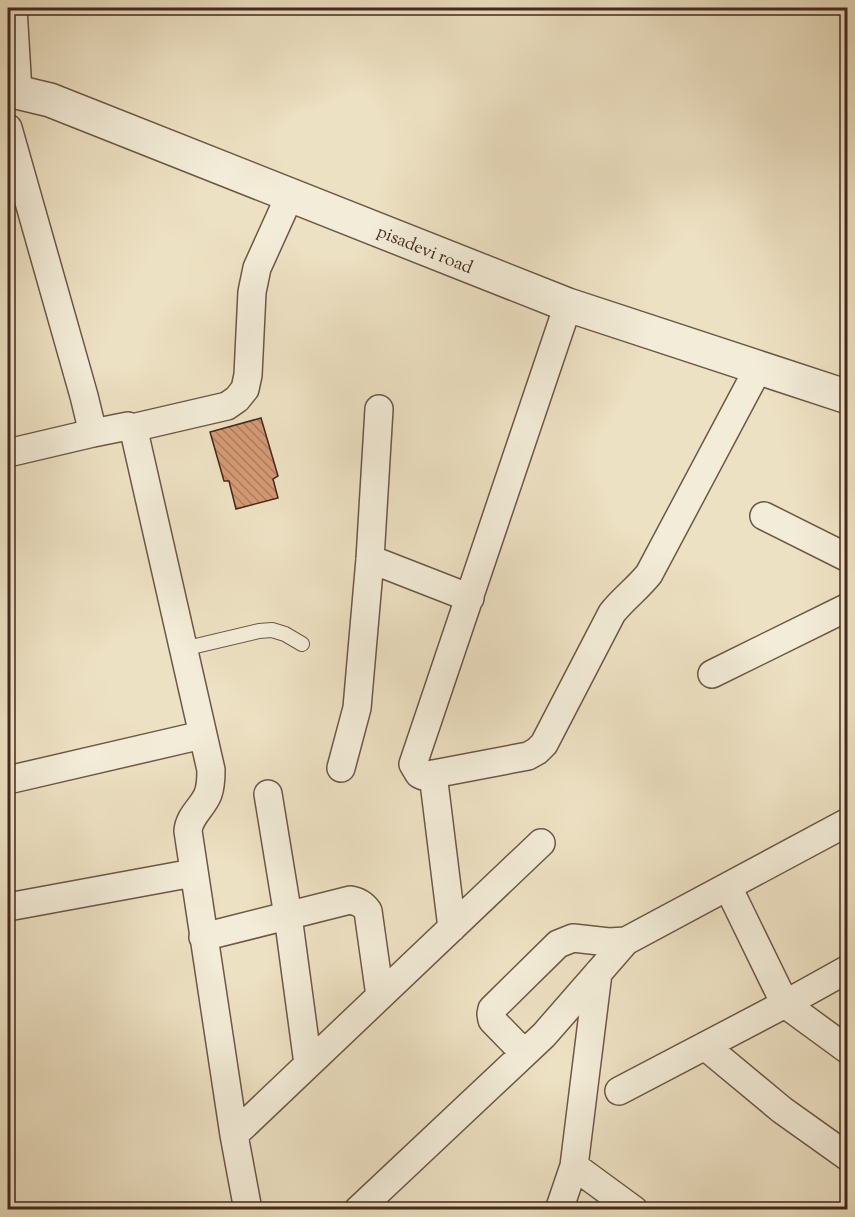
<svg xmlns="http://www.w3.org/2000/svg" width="855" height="1217" font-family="'Sorts Mill Goudy',serif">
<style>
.building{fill:url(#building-back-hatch);stroke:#42291d;stroke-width:1.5}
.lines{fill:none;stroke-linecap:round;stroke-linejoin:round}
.service-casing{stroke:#6d5746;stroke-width:16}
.minor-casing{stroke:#6d5746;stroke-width:30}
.tertiary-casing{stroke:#6d5746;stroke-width:36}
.service{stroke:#f3ecd8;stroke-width:14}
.minor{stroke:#f3ecd8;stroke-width:27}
.tertiary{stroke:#f3ecd8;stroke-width:33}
.labels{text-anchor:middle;stroke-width:4.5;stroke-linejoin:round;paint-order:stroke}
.street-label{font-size:18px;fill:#42291d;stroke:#f3ecd8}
</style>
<defs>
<pattern id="building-back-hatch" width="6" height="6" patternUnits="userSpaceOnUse" patternTransform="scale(1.5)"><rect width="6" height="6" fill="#d49a74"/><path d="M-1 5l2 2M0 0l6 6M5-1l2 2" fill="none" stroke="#ae7e5f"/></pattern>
</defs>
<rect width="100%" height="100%" fill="#ede1c3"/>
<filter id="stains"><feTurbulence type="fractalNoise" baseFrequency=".00333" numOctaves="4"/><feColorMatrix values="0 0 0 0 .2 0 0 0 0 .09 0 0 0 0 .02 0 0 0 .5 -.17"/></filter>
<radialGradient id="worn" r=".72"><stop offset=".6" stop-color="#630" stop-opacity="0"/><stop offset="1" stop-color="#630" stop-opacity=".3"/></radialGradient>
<path class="building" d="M261,418l17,58 -5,3 5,19 -42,11 -7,-28h-5l-14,-49z"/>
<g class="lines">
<defs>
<path id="service" d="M183,649l76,-18 13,-1 13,4 17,10"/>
<path id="minor" d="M13,8l5,84
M8,128l76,268 9,37 35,-7 6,5 77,339c0,8 0,16 -3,24 -5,13 -19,22 -20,37l46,304 14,75
M568,305l-155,459 6,10 4,2 105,-20 9,-5 7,-7 68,-131c11,-14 26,-25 37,-39l110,-207
M132,428l95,-22 10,-7 8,-10 3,-14 4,-83 5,-24 33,-73
M8,453l85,-20
M764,516l84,42
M370,559l100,39
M712,674l136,-67
M341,768l16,-60 13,-149 9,-150
M433,774l19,154
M8,780l194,-45
M268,794l20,122 20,148
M728,887l57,117 63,46
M8,907l185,-34
M203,937l147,-37c9,2 13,4 18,11l12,85
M705,1046l77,64 66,47
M524,1053l-32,-33 -1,-6 1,-5 66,-65 15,-6 36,4 17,-1
M619,1091l166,-87 63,-35
M234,1135l307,-292
M574,1166l60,44
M358,1210l186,-175 82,-94 222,-119
M559,1210l15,-44 24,-193"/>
<path id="tertiary" d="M8,90l42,10 518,205 280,92"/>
</defs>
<use href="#service" class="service-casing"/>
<use href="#minor" class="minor-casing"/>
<use href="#tertiary" class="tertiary-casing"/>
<use href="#service" class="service"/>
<use href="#minor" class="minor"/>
<use href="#tertiary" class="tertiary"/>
</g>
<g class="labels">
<g class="street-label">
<text transform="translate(425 249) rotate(22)" y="6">pisadevi road</text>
</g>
</g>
<rect width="855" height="1217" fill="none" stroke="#ede1c3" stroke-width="30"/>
<rect x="9" y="9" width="837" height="1199" fill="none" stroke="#42291d" stroke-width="3"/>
<rect x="15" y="15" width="825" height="1187" fill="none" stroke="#42291d" stroke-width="1.5"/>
<rect width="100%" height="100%" filter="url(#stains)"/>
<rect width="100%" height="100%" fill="url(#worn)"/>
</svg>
